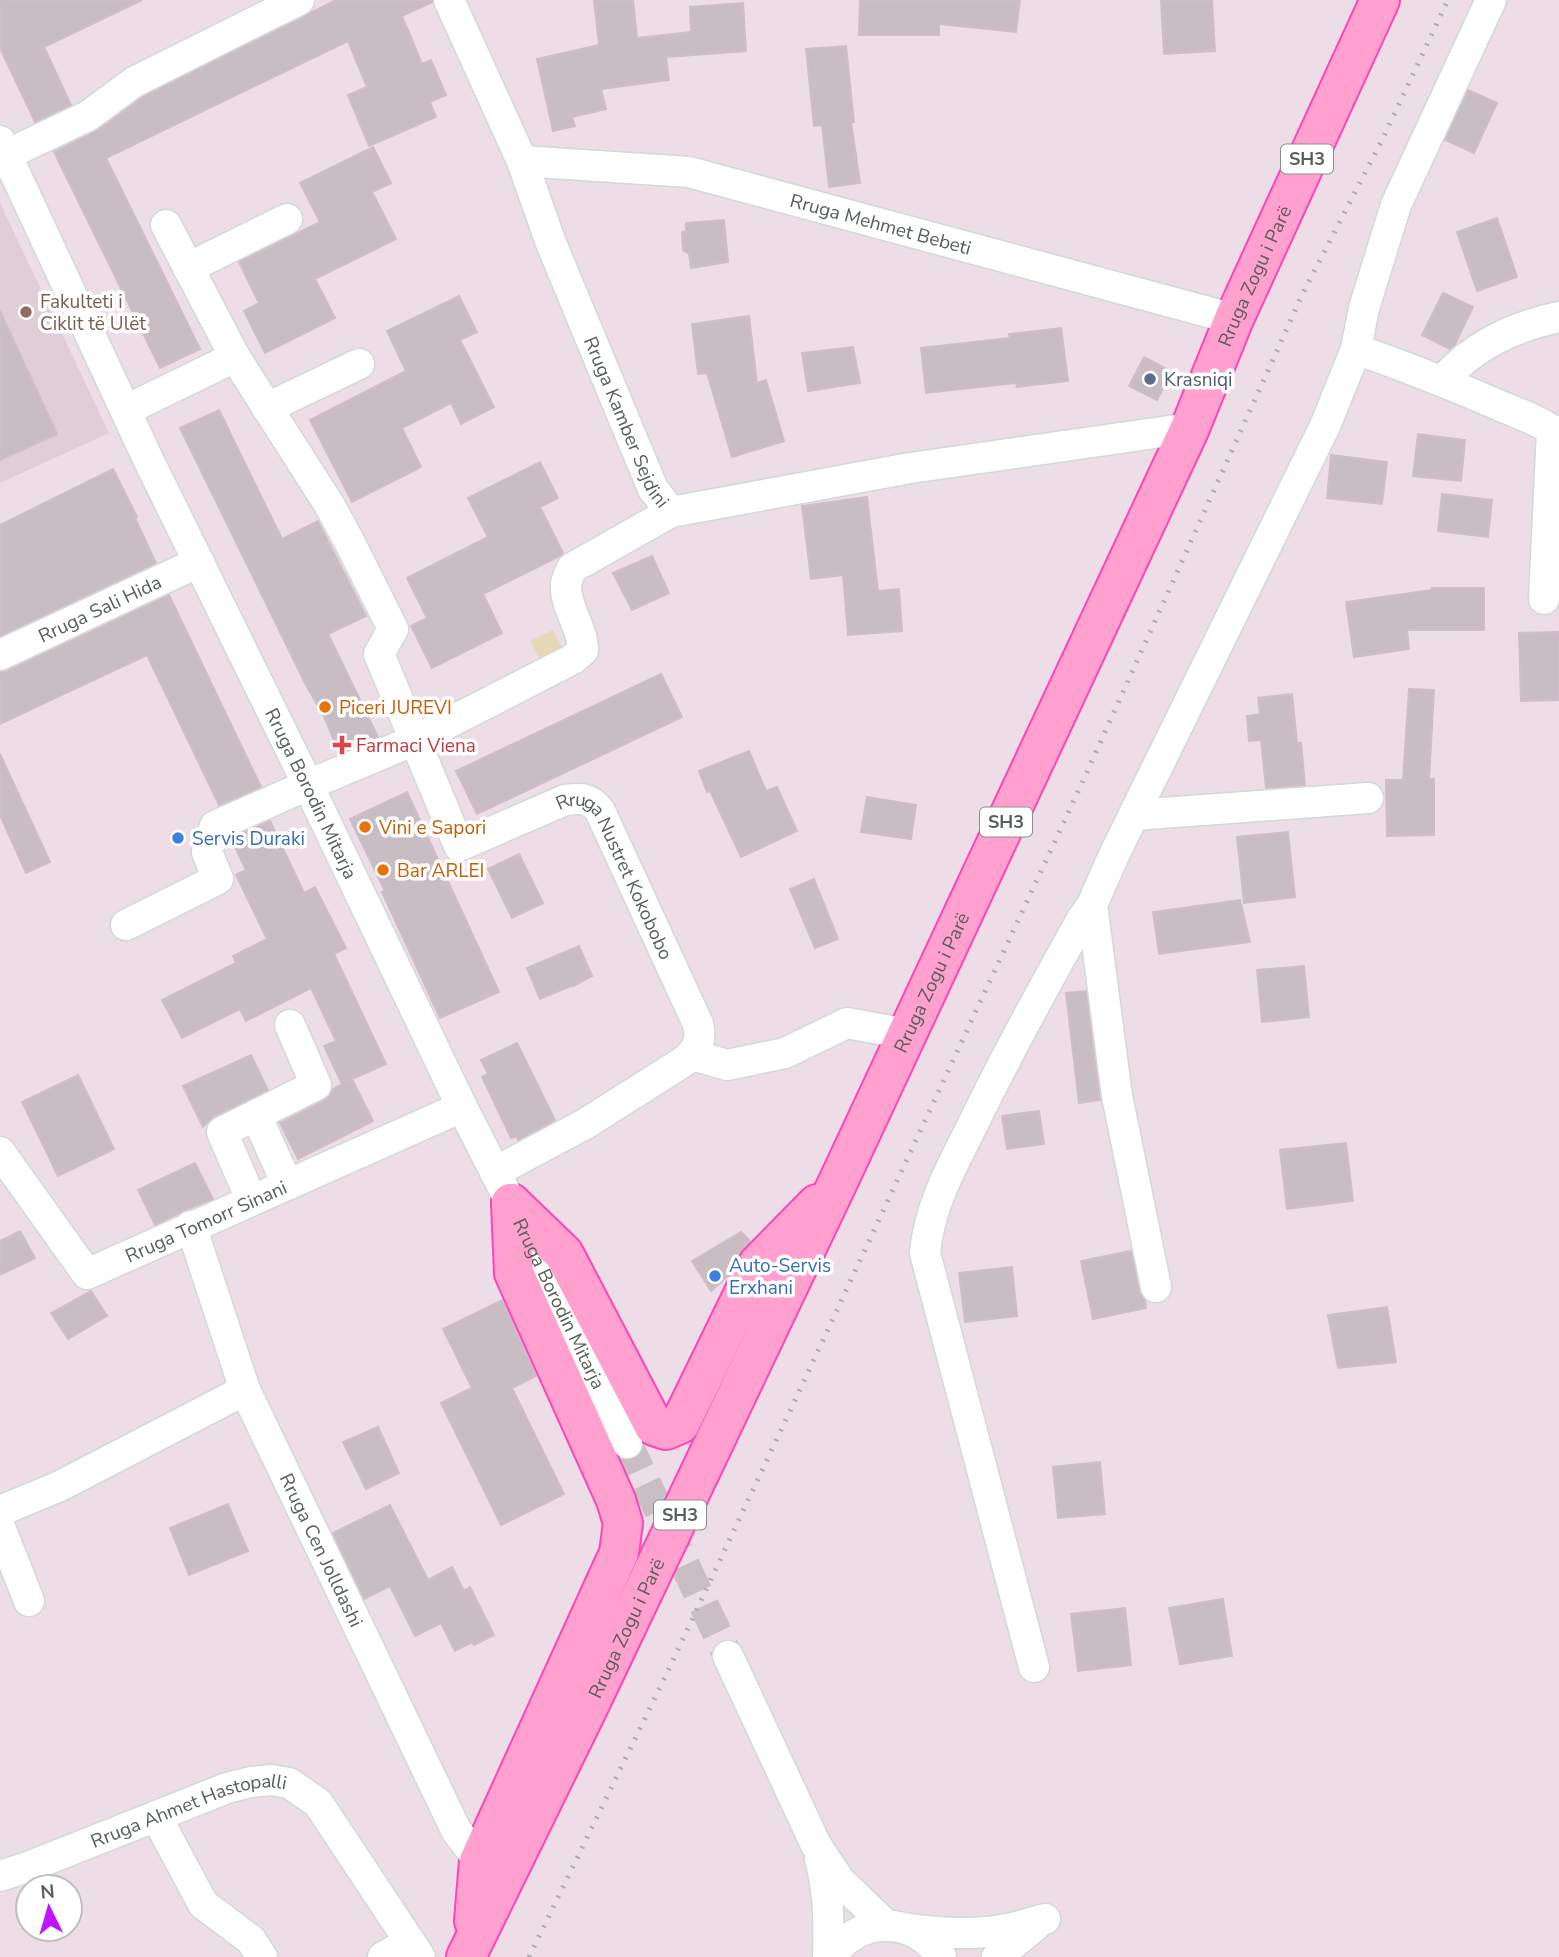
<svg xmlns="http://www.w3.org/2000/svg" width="1559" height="1957" font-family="'Nunito Sans',sans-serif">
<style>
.education{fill:#dfced8}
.green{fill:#e8d7b6}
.building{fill:#c9bdc4;stroke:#d1bcca;stroke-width:2}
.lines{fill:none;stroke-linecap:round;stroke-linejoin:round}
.street-tunnel{stroke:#c8bec3;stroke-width:30;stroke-dasharray:30 15;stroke-linecap:butt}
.street-casing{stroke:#d1dad4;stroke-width:33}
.primary-casing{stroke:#ff44b7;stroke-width:42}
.street{stroke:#fff;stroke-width:30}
.primary{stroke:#ffa0cf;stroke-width:38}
.rail{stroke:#acaeac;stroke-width:5;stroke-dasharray:2 9;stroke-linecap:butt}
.education-dot{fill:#8d6e63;stroke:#fff;stroke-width:2.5}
.service-dot{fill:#5c6f8a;stroke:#fff;stroke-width:2.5}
.food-dot{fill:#e8710a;stroke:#fff;stroke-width:2.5}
.health-dot{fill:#e0444e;stroke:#fff;stroke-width:2.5}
.shop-dot{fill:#3f7fe0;stroke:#fff;stroke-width:2.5}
.labels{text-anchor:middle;stroke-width:7;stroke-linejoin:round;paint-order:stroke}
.shield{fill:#fff;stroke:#89908b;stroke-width:2}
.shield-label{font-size:18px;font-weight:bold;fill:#576159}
.street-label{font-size:19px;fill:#576159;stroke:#fff}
.education-label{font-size:19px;fill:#785e54;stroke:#fff;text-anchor:start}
.service-label{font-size:19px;fill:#4e5e75;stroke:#fff;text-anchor:start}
.food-label{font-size:19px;fill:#c56008;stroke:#fff;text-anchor:start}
.health-label{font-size:19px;fill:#be3a42;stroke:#fff;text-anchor:start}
.shop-label{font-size:19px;fill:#366cbe;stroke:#fff;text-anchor:start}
</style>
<rect width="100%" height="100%" fill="#eddde6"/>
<path class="education" d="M0,203l109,230 -109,50z"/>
<path class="green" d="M553,630l12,24 -22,12 -13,-25z"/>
<path class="building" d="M0,0h142l-98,47 27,58 -36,17 -35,-74z
M336,0h96v2l-30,14 20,48 9,-4 15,35 -16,7 6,15 -67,29 -21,-51 19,-8 -19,-46 -242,117 94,191 -40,19 -106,-216 44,-22 45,-33z
M594,0h39l4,38 54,-6 -1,-25 53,-4 3,48 -80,6 3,23 -68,9 5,20 -34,8 3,9 -22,5 -16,-72 62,-14z
M860,0h160l-4,32 -77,-8v11h-80z
M1161,0h51l3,51 -51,3z
M846,46l8,76h-3l9,61 -31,4 -7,-62 -8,1 -8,-77z
M1468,90l29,13 -23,50 -29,-13z
M373,147l18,36 -19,9 24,47 -81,40 20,39 -70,35 -21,-42 15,-8 -20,-41 81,-40 -20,-39z
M1497,218l20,59 -40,14 -20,-59z
M724,220l4,42 -37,6 -2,-14 -6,-4 -1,-18 4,-1v-8z
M1443,293l30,14 -19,39 -4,3 -28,-14z
M459,296l18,36 -17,8 34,67 -33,17 -10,-21 -49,25 19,39 -69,35 -42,-82 96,-49 -19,-40z
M0,311l57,123 -57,26z
M749,316l8,67 9,-3 18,61 -52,16 -25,-84 -9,1 -6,-50z
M1061,328l7,53 -51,6 -1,-4 -90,10 -5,-45 89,-10 -1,-4z
M853,347l7,36 -52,8 -6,-38z
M1144,357l28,15 -15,28 -28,-14z
M219,410l63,129 36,-18 48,95 -38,18 50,103 -39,16 -15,-37 -18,-31 -126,-257z
M1418,434l47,6 -4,41 -48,-5z
M1331,455l56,7 -5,42 -55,-6z
M540,462l18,36 -18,9 23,46 -3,3 -77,38 19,39 -70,35 -21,-42 16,-8 -20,-40 81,-41 -20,-39z
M113,469l24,48 -2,1 21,45 -156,73v-111z
M1442,494l50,6 -4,37 -50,-6z
M867,497l11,94 21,-2 3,42 -54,4 -5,-60 -32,4 -9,-73z
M652,556l17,37 -37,17 -19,-37z
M1432,588h52v42h-77l2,19 -55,8 -8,-55 86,-12z
M169,595l92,192 -42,18 -72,-150 -147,69v-52l7,-1z
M1559,632v68l-38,1 -2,-68z
M661,674l21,43 -205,97 -21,-43z
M1409,689l25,1 -5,89h5v56l-47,1 -1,-56h17z
M1292,694l5,49h4l4,42 -39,3 -5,-48 -12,1 -2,-25 13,-2 -2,-16z
M749,751l17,40 11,-4 20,44 -56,26 -31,-66 -3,1 -8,-21z
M0,754l50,108 -24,11 -26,-58z
M407,792l92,200 -59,26 -58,-126 3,-1 -35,-72z
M867,797l49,8 -5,34 -50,-7z
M270,821l34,72 11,-6 31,61 -12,6 52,110 -34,15 21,42 -75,38 -18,-36 44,-22 6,-6 3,-6 18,-9 -9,4 -18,-38 12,-5 -25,-53 -65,33 -6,-12 -58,29 -20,-38 74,-37 -3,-7 34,-17 -31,-64 10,-5 -15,-32z
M1288,832l7,65 -51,6 -7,-66z
M519,854l24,49 -31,15 -24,-49z
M814,879l24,60 -23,9 -25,-59z
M1240,900l10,42 -91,12 -6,-42z
M579,946l13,30 -19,10v-1l-33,14 -13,-31z
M1304,966l5,51 -47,5 -5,-52z
M1086,991l14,109 -21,3 -13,-110z
M517,1043l38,77 -37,20 -1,-4 -6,2 -29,-61 6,-3 -7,-14z
M251,1055l17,35 -54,26 -11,11 -20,-41z
M78,1075l36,74 -56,27 -36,-74z
M1039,1111l5,33 -37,5 -5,-33z
M1346,1143l7,58 -66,8 -7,-59z
M195,1163l18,36 -28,11 -30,15 -17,-35z
M20,1231l15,27 -35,17v-34z
M741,1232l9,9 -11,13 -11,22 -17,15 -19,-30z
M1131,1251l8,40 6,9 1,8 -53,11 -12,-58z
M1012,1267l5,49 -52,6 -6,-49z
M91,1291l16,25 -39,23 -17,-26z
M502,1300l34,76 -24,12 52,106 -63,31 -60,-122 31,-15 -29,-59z
M1387,1307l9,55 -58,6 -10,-53z
M378,1427l21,46 -33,16 -23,-47z
M1100,1462l5,52 -47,4 -5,-51z
M228,1504l20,47 -59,24 -19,-47z
M390,1505l38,75 24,-13 12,24 6,-4 24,48 -20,10 -2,-3 -17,9 -14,-28 -26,13 -25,-50 -26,13 -31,-66z
M1223,1599l9,57 -52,8 -11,-56z
M1125,1608l6,57 -53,6 -7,-57z"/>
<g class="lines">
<path class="street-tunnel" d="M627,1443l101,213"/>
<defs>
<g id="street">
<path id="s1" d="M449,0l73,161 29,82 102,246 18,23 239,-44 280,-40"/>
<path id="s2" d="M0,141l148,318 160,326 154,322 49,96 116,240"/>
<path d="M6,155l82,-39 46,-34 165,-82"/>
<path id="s3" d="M522,161l167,11 545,147"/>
<path id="s4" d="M166,225l69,132 95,149 19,35 44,88 -14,25 80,192 106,-46c16,-2 24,-3 35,11l98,213c4,17 -1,27 -15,38l-98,62 -90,48"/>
<path d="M188,268l99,-49"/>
<path d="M1356,349c47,17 94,35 140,55 21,9 45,17 63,31"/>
<path d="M1443,381c28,-35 73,-55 116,-64"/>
<path d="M267,408l92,-44"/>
<path d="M126,410l109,-53"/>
<path d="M1544,599l8,-169"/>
<path id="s5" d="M0,655l199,-93"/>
<path d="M1134,815l234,-17"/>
<path d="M1092,905l25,191 39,191"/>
<path d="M126,925l92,-46 -11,-27 8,-26 93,-41 107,-45 158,-81 10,-9c0,-23 -19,-44 -17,-66 1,-5 4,-12 6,-16l99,-56"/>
<path d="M692,1055l35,10 58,-12 62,-30 60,11"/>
<path d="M256,1115l31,69"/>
<path id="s6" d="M0,1152l87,122 375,-167"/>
<path d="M251,1199l-29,-67 94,-47 -26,-60"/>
<path id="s7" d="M191,1226l54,164 211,440 23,31"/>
<path d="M0,1511l60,-25 185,-96"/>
<path d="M0,1527l29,74"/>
<path d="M728,1656l88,189 24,36 47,45"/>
<path d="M1034,1667l-109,-414c4,-49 30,-92 51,-135 33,-68 69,-133 106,-199l10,-14 21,-48 212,-431 31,-77 8,-41 32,-103 95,-205"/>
<path d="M156,1816l47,88 48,36 11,17"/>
<path d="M820,1859c9,33 9,64 8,98"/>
<path id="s8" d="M0,1876l28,-9 199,-79 24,-6 20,-2 18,3 29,20 102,154"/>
<path d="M903,1928c35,5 69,8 104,1 13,-2 25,-7 38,-10"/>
<path d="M383,1957l27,-15"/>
<path d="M831,1957c26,-41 84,-42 110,0"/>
<path d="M997,1957l38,-31"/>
</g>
<g id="primary">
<path d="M511,1203l53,51 90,172 12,4 14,-6 78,-160 59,-60"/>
<path d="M474,1921l5,-60 140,-308 4,-30 -7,-23 -102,-227 -3,-70"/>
<path id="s9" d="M466,1957l122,-249 250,-526 352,-754 44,-109 146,-319"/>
</g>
</defs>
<use href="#street" class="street-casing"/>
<use href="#primary" class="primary-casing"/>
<use href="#street" class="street"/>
<use href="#primary" class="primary"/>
<path class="rail" d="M529,1957l137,-282 124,-264 292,-628 221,-490 79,-153 66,-140"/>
</g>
<circle class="education-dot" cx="26" cy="312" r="7"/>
<circle class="service-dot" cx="1150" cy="379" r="7"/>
<g class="food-dot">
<circle cx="325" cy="707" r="7"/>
<circle cx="365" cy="827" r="7"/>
<circle cx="383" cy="870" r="7"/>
</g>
<path class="health-dot" d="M338.5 734.5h7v7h7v7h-7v7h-7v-7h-7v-7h7z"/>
<g class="shop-dot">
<circle cx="178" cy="838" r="7"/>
<circle cx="715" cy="1276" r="7"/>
</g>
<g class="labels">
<g class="shield">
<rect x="1281" y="144.5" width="52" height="29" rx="5"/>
<rect x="980" y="807.5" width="52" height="29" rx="5"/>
<rect x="654" y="1500.5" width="52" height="29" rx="5"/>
</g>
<g class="shield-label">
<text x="1307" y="165">SH3</text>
<text x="1006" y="828">SH3</text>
<text x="680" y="1521">SH3</text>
</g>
<g class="street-label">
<text dy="7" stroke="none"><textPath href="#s3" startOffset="366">Rruga Mehmet Bebeti</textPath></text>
<text dy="7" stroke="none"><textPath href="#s9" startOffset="1857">Rruga Zogu i Parë</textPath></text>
<text dy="7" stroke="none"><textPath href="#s1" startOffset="458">Rruga Kamber Sejdini</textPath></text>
<text dy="7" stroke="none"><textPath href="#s5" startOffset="110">Rruga Sali Hida</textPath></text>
<text dy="7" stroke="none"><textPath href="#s2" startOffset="723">Rruga Borodin Mitarja</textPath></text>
<text dy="7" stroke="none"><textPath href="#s4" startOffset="912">Rruga Nustret Kokobobo</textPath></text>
<text dy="7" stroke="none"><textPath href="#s9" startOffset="1080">Rruga Zogu i Parë</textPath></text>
<text dy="7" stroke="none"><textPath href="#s6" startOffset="280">Rruga Tomorr Sinani</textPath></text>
<text dy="7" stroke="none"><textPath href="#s2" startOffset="1290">Rruga Borodin Mitarja</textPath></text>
<text dy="7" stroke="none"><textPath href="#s7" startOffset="350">Rruga Cen Jolldashi</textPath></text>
<text dy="7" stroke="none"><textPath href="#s9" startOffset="366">Rruga Zogu i Parë</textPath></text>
<text dy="7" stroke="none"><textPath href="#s8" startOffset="201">Rruga Ahmet Hastopalli</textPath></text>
</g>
<g class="education-label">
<text x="40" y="308">Fakulteti i<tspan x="40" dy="22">Ciklit të Ulët</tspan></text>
</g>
<g class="service-label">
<text x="1164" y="386">Krasniqi</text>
</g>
<g class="food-label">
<text x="339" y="714">Piceri JUREVI</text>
<text x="379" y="834">Vini e Sapori</text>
<text x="397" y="877">Bar ARLEI</text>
</g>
<g class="health-label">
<text x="356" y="752">Farmaci Viena</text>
</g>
<g class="shop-label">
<text x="192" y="845">Servis Duraki</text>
<text x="729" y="1272">Auto-Servis<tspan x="729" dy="22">Erxhani</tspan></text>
</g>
</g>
<g transform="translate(49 1908) rotate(355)"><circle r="33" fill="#ffffff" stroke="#bcc0bd" stroke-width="2"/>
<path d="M0-5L12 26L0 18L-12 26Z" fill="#c015fb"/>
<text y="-10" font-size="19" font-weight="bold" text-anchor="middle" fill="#576159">N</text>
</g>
</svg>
